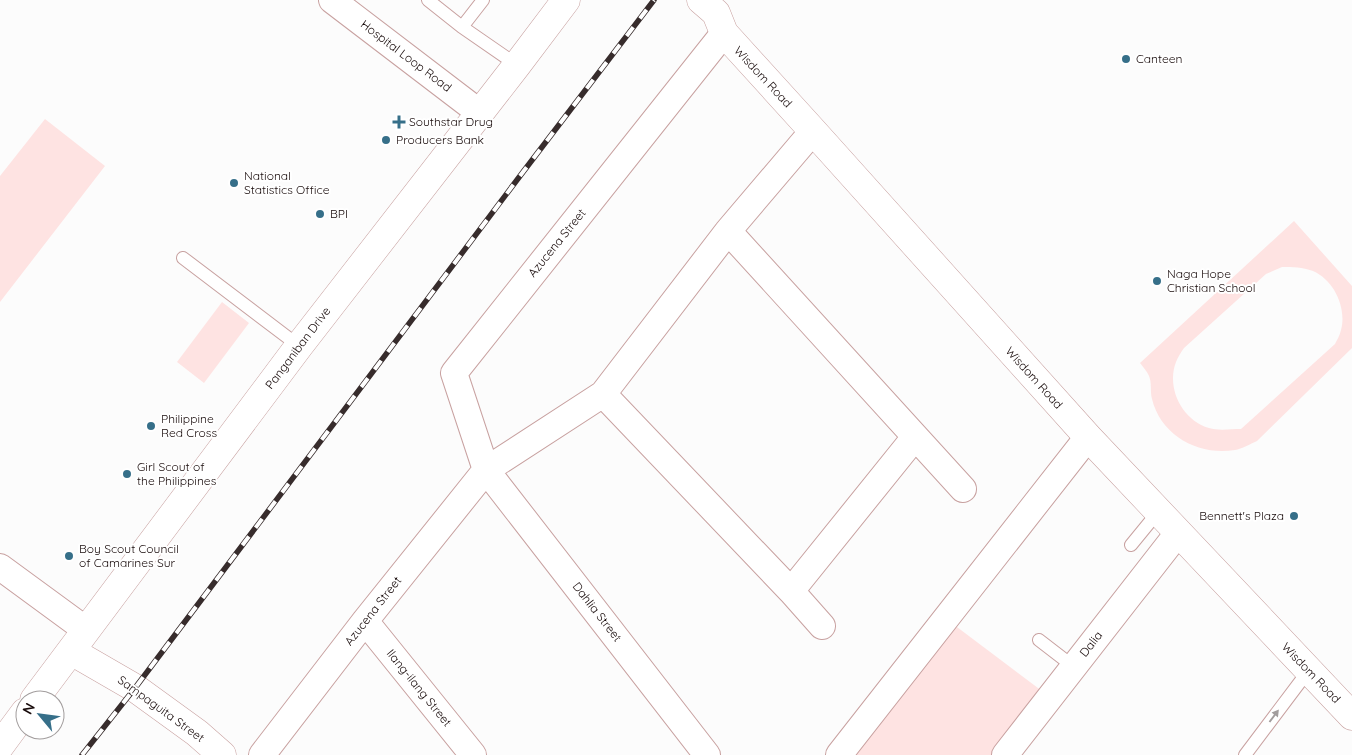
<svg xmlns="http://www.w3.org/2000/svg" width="1352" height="755" font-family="Quicksand,sans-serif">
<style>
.green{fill:#fee3e2;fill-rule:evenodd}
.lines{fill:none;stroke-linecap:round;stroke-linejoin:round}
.lane-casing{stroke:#c8a1a0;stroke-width:14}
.street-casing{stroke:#c8a1a0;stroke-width:28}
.secondary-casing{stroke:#c8a1a0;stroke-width:29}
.lane{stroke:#fff;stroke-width:12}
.street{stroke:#fff;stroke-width:26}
.secondary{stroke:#fff;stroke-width:28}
.rail-casing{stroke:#372c2c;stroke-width:5.5}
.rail{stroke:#fff;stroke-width:4;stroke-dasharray:11;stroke-linecap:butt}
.oneway{fill:#a29d9d}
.poi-dot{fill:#366f89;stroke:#fff;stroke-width:2}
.labels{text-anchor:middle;stroke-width:4;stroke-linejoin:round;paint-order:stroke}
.street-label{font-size:12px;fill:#170a0a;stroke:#fff}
.poi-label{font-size:12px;fill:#170a0a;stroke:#fff;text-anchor:start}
</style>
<rect width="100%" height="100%" fill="#fcfcfc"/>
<path class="green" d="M45,119l60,47 -105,136v-126z
M1294,221l58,65v62l-95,93c-7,3 -15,8 -22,9 -36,6 -74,-14 -83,-51 -2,-7 0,-16 -3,-23 -2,-5 -6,-9 -9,-13zM1282,267c11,0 20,0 31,4 21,9 34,37 28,59 -1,5 -4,10 -6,14l-94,85c-10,0 -23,2 -32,-1 -27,-8 -43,-40 -33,-66 2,-5 5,-10 8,-14l82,-74z
M222,302l27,21 -45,60 -27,-21z
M953,624l89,67 -50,64h-142z"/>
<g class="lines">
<defs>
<path id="lane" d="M428,0l34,27 55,38
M462,27l21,-27
M183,258l116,88
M1131,545l27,-33
M1039,640l35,27
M1245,755l64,-85"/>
<path id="street" d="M332,0l148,113
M728,231l235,258
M603,394l188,197 31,35
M0,567l86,63
M791,591l124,-154
M365,621l108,134
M262,755l103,-134 121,-151 117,-76 125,-163 85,-100
M707,755l-221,-285 -32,-97 270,-340
M839,755l249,-318
M1005,755l173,-222"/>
<path id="secondary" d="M701,0l15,13 8,20 89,98 275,306 264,279
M71,651l64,37 62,45 25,22
M34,700l265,-354 218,-281 49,-65
M0,746l25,-34"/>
</defs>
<use href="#lane" class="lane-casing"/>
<use href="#street" class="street-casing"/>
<use href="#secondary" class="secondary-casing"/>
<use href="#lane" class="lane"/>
<use href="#street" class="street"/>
<use href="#secondary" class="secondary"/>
<defs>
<path id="rail" d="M82,755l53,-67 388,-516 131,-172"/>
</defs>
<use href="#rail" class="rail-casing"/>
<use href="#rail" class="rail"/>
</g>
<defs><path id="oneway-solid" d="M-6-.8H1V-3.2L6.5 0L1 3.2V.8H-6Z" transform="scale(1.25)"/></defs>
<use class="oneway" href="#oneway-solid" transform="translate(1274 716) rotate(-53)"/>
<g class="poi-dot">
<circle cx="1126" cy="59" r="5"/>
<path d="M396.5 114.5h5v5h5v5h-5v5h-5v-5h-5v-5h5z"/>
<circle cx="386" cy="140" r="5"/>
<circle cx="234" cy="183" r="5"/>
<circle cx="320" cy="214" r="5"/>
<circle cx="1157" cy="281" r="5"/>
<circle cx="151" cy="426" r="5"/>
<circle cx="127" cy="474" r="5"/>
<circle cx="1294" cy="516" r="5"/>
<circle cx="69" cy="556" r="5"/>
</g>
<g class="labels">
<g class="street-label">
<text transform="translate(406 56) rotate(37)" y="4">Hospital Loop Road</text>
<text transform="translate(763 77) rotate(47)" y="4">Wisdom Road</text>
<text transform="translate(557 243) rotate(-51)" y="4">Azucena Street</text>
<text transform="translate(298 348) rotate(-53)" y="4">Panganiban Drive</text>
<text transform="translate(1034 378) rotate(48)" y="4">Wisdom Road</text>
<text transform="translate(373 611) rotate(-52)" y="4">Azucena Street</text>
<text transform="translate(597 612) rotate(52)" y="4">Dahlia Street</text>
<text transform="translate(1091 644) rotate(-52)" y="4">Dalia</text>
<text transform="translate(1311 673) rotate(46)" y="4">Wisdom Road</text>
<text transform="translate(419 688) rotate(51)" y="4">Ilang-ilang Street</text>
<text transform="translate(161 709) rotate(36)" y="4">Sampaguita Street</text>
</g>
<g class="poi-label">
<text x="1136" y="63">Canteen</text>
<text x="409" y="126">Southstar Drug</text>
<text x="396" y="144">Producers Bank</text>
<text x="244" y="180">National<tspan x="244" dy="14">Statistics Office</tspan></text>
<text x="330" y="218">BPI</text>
<text x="1167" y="278">Naga Hope<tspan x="1167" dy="14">Christian School</tspan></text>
<text x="161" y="423">Philippine<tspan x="161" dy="14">Red Cross</tspan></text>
<text x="137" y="471">Girl Scout of<tspan x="137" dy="14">the Philippines</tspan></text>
<text x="1284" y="520" text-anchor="end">Bennett's Plaza</text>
<text x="79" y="553">Boy Scout Council<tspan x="79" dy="14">of Camarines Sur</tspan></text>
</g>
</g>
<g transform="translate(40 715) rotate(299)"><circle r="24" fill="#ffffff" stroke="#a29d9d"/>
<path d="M0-4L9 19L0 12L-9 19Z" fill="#366f89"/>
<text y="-8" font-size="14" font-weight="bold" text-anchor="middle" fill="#170a0a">N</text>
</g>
</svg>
